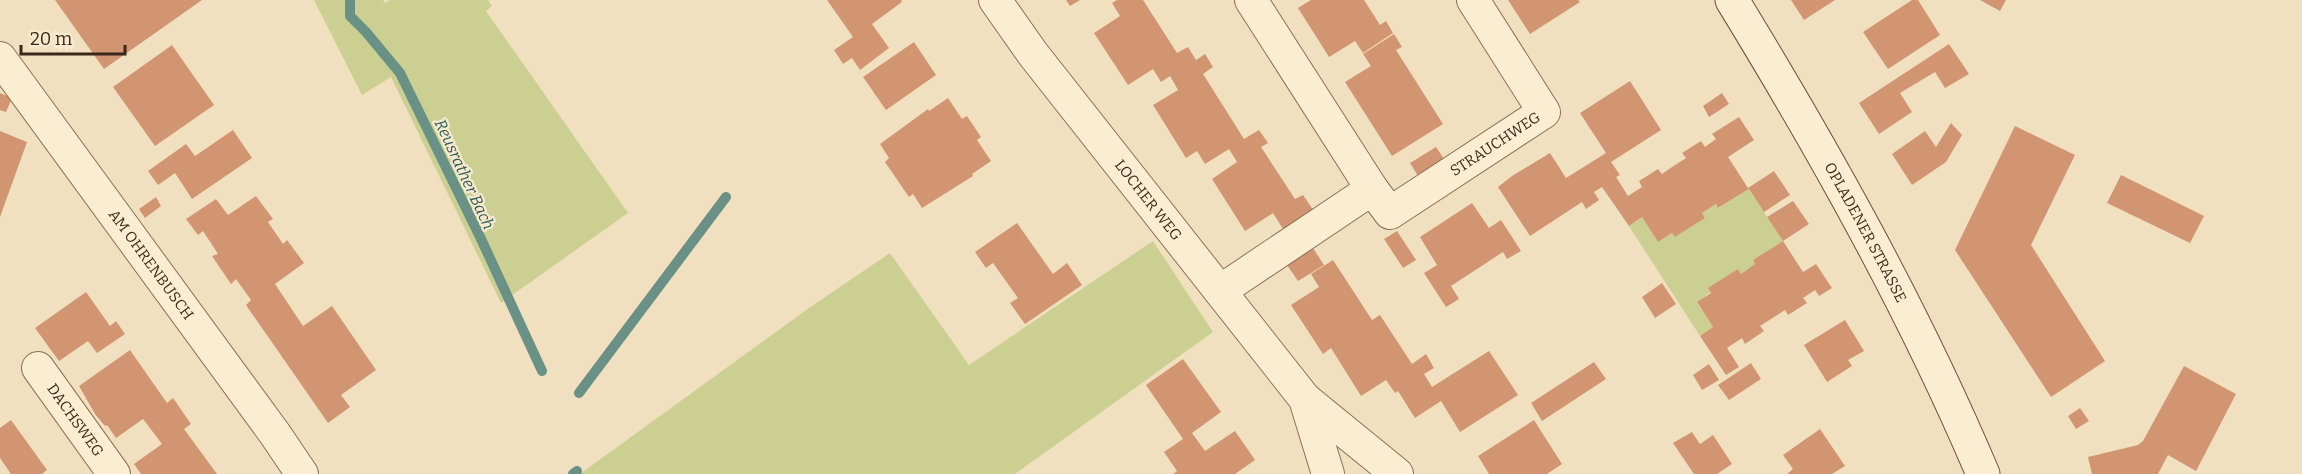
<svg xmlns="http://www.w3.org/2000/svg" width="2302" height="474" font-family="Bitter,serif">
<style>
.green{fill:#cbd092}
.lines{fill:none;stroke-linecap:round;stroke-linejoin:round}
.stream{stroke:#699185;stroke-width:10}
.building{fill:#d29571}
.street-casing{stroke:#8b7056;stroke-width:34}
.secondary-casing{stroke:#6d5139;stroke-width:35}
.street{stroke:#fbedd2;stroke-width:32}
.secondary{stroke:#fbedd2;stroke-width:33}
.labels{text-anchor:middle;stroke-width:4.5;stroke-linejoin:round;paint-order:stroke}
.street-label{font-size:15px;fill:#39291b;stroke:#f8eacf}
.water-label{font-size:16px;font-style:italic;fill:#295a55;stroke:#f8eacf}
</style>
<rect width="100%" height="100%" fill="#f1e0bf"/>
<path class="green" d="M314,0h69l2,3 5,-3h98l4,6 -6,5 142,202 -127,90 -110,-226 -29,18z
M1749,189l34,52 -30,19 2,4 -14,10 -3,-5 -41,34 16,24 -13,9 -71,-110 13,-9 16,25 14,-9 3,4 30,-19 -3,-5 14,-9 3,4z
M1153,241l60,91 -198,142h-435l229,-166 81,-55 79,112z"/>
<g class="lines">
<path class="stream" d="M350,0v16l16,16 34,41 82,168 60,130
M579,393l147,-196
M573,474l4,-3"/>
</g>
<path class="building" d="M55,0h147l-98,69z
M827,0h74l1,2 -30,22 17,24 -29,22 -8,-12 -9,6 -9,-14 19,-13z
M1066,0h14l-10,6z
M1117,0h26l34,53 11,-6 8,13 9,-6 8,13 -10,7 41,65 15,-9 9,13 -7,4 34,52 8,-4 13,19 -30,20 -13,-21 -28,18 -33,-52 25,-17 -8,-13 -24,15 -8,-13 -11,7 -33,-53 25,-15 -8,-14 -9,6 -8,-13 -25,16 -34,-52 26,-17 -8,-13z
M1311,0h53l16,25 6,-4 7,12 -30,20 -8,-12 -26,16 -31,-49z
M1508,0h70l2,2 -50,32z
M1791,0h44l-31,20z
M1912,0h6l22,35 -52,34 -25,-37z
M1980,0h26l-6,11z
M1394,34l8,13 -6,3 47,74 -51,32 -47,-74 26,-16 -8,-12z
M914,42l22,33 -50,35 -23,-33z
M1949,44l20,30 -24,14 -10,-16 -35,21 12,19 -33,22 -20,-31z
M172,45l42,60 -59,41 -42,-59z
M1630,81l31,49 -50,32 9,13 -4,2 12,19 14,-9 -3,-6 19,-12 4,5 10,-7 14,-9 -4,-5 19,-12 4,6 11,-8 -4,-5 27,-17 15,23 -26,17 20,31 26,-17 16,24 -26,17 -15,-23 -31,19 -2,-4 -14,9 3,5 -30,19 -3,-4 -14,9 -16,-25 -13,9 -27,-39 -8,5 5,8 -13,9 -4,-7 -52,34 -32,-49 14,-11 38,-23 16,25 40,-25 -26,-40z
M0,93l12,5 -6,14 -6,-2z
M1722,93l7,11 -20,13 -6,-11z
M948,98l14,21 5,-3 14,21 -4,3 14,21 -19,13 1,2 -51,32 -9,-14 -4,3 -24,-35 4,-4 -9,-14 48,-35 1,2z
M1951,123l11,12 -16,27 -34,23 -20,-31 33,-23 11,16z
M2015,126l60,29 -44,90 74,116 -54,36 -96,-147z
M233,130l19,28 -60,41 -17,-26 -17,12 -10,-14 38,-27 9,12z
M0,131l27,11 -27,75z
M1436,147l8,12 -26,17 -8,-13z
M2121,175l83,41 -14,27 -83,-40z
M256,196l17,23 -5,3 15,22 4,-4 17,23 -29,21 28,42 29,-20 44,64 -35,25 9,12 -22,16 -82,-118 5,-5 -15,-21 -5,5 -19,-28 6,-2 -15,-23 -5,4 -12,-16 30,-20 12,16z
M156,197l5,9 -16,12 -6,-9z
M1793,201l16,23 -26,17 -16,-24z
M1472,203l17,25 12,-8 20,31 -14,8 -4,-7 -52,34 8,13 -13,8 -22,-34 13,-8 -17,-28z
M1017,223l36,51 14,-11 15,22 -57,39 -15,-21 8,-5 -25,-35 -7,5 -11,-16z
M1397,231l19,29 -13,8 -19,-29z
M1783,241l20,31 13,-8 16,24 -13,8 -4,-6 -12,8 4,5 -19,12 -3,-5 -14,9 -11,7 4,5 -19,13 -3,-6 -15,10 12,19 -13,8 -26,-39 13,-9 -16,-25 14,-9 -3,-5 30,-19 3,5 14,-10 -2,-4z
M1313,248l11,17 -26,16 -11,-16z
M1333,260l39,60 8,-5 32,49 14,-10 8,14 -10,6 8,13 57,-36 29,44 -58,37 -19,-31 -26,17 -17,-27 -3,2 -9,-13 -25,16 -30,-48 -8,6 -32,-49 28,-18 -8,-13z
M1662,283l14,21 -21,14 -13,-21z
M86,292l24,34 6,-5 9,13 -28,19 -9,-12 -29,20 -24,-33z
M1845,320l19,31 -16,9 4,6 -25,16 -23,-37z
M130,350l37,53 6,-5 18,26 -7,5 33,45h-76l-7,-10 28,-20 -19,-25 -27,19 -9,-13 -2,1 -10,-12 -16,-28z
M1183,359l38,53 -29,21 13,18 30,-20 20,29 -20,14h-62l4,-3 -13,-19 19,-13 -37,-54z
M1594,362l12,17 -64,42 -11,-18z
M1751,363l10,16 -32,21 -11,-15z
M1709,364l10,16 -17,10 -9,-15z
M2184,366l52,28 -40,77 -28,-16 -10,19h-66l-4,-17 50,-12 5,-4z
M2080,408l9,13 -13,8 -8,-13z
M11,420l36,50 -5,4h-31l-11,-16v-30z
M1534,420l28,44 -15,10h-58l-11,-18z
M1820,429l25,37 -13,8h-45l6,-5 -10,-14z
M1692,432l8,12 13,-9 19,29 -15,10h-23l-21,-31z"/>
<g class="lines">
<defs>
<g id="street">
<path id="s1" d="M995,0l38,54 272,345 23,75"/>
<path id="s2" d="M0,58l275,376 27,40"/>
<path id="s3" d="M1372,189l18,24 154,-101 -71,-112"/>
<path d="M1220,291l152,-102 -121,-189"/>
<path id="s4" d="M38,368l76,106"/>
<path d="M1305,399l92,75"/>
</g>
<g id="secondary">
<path id="s5" d="M1732,0c93,152 181,309 251,474"/>
</g>
</defs>
<use href="#street" class="street-casing"/>
<use href="#secondary" class="secondary-casing"/>
<use href="#street" class="street"/>
<use href="#secondary" class="secondary"/>
</g>
<g class="labels">
<g class="street-label">
<text dy="5" stroke="none"><textPath href="#s3" startOffset="156">STRAUCHWEG</textPath></text>
<text dy="5" stroke="none"><textPath href="#s1" startOffset="252">LOCHER WEG</textPath></text>
<text dy="5" stroke="none"><textPath href="#s5" startOffset="268">OPLADENER STRASSE</textPath></text>
<text dy="5" stroke="none"><textPath href="#s2" startOffset="256">AM OHRENBUSCH</textPath></text>
<text dy="5" stroke="none"><textPath href="#s4" startOffset="64">DACHSWEG</textPath></text>
</g>
<g class="water-label">
<text transform="translate(465 174) rotate(65)" y="6">Reusrather Bach</text>
</g>
</g>
<path d="M21 45v9h104v-9" fill="none" stroke="#39291b" stroke-width="3"/>
<text x="30" y="45" font-size="18" fill="#39291b" stroke="#f8eacf" stroke-width="4.5" paint-order="stroke">20 m</text>
</svg>
